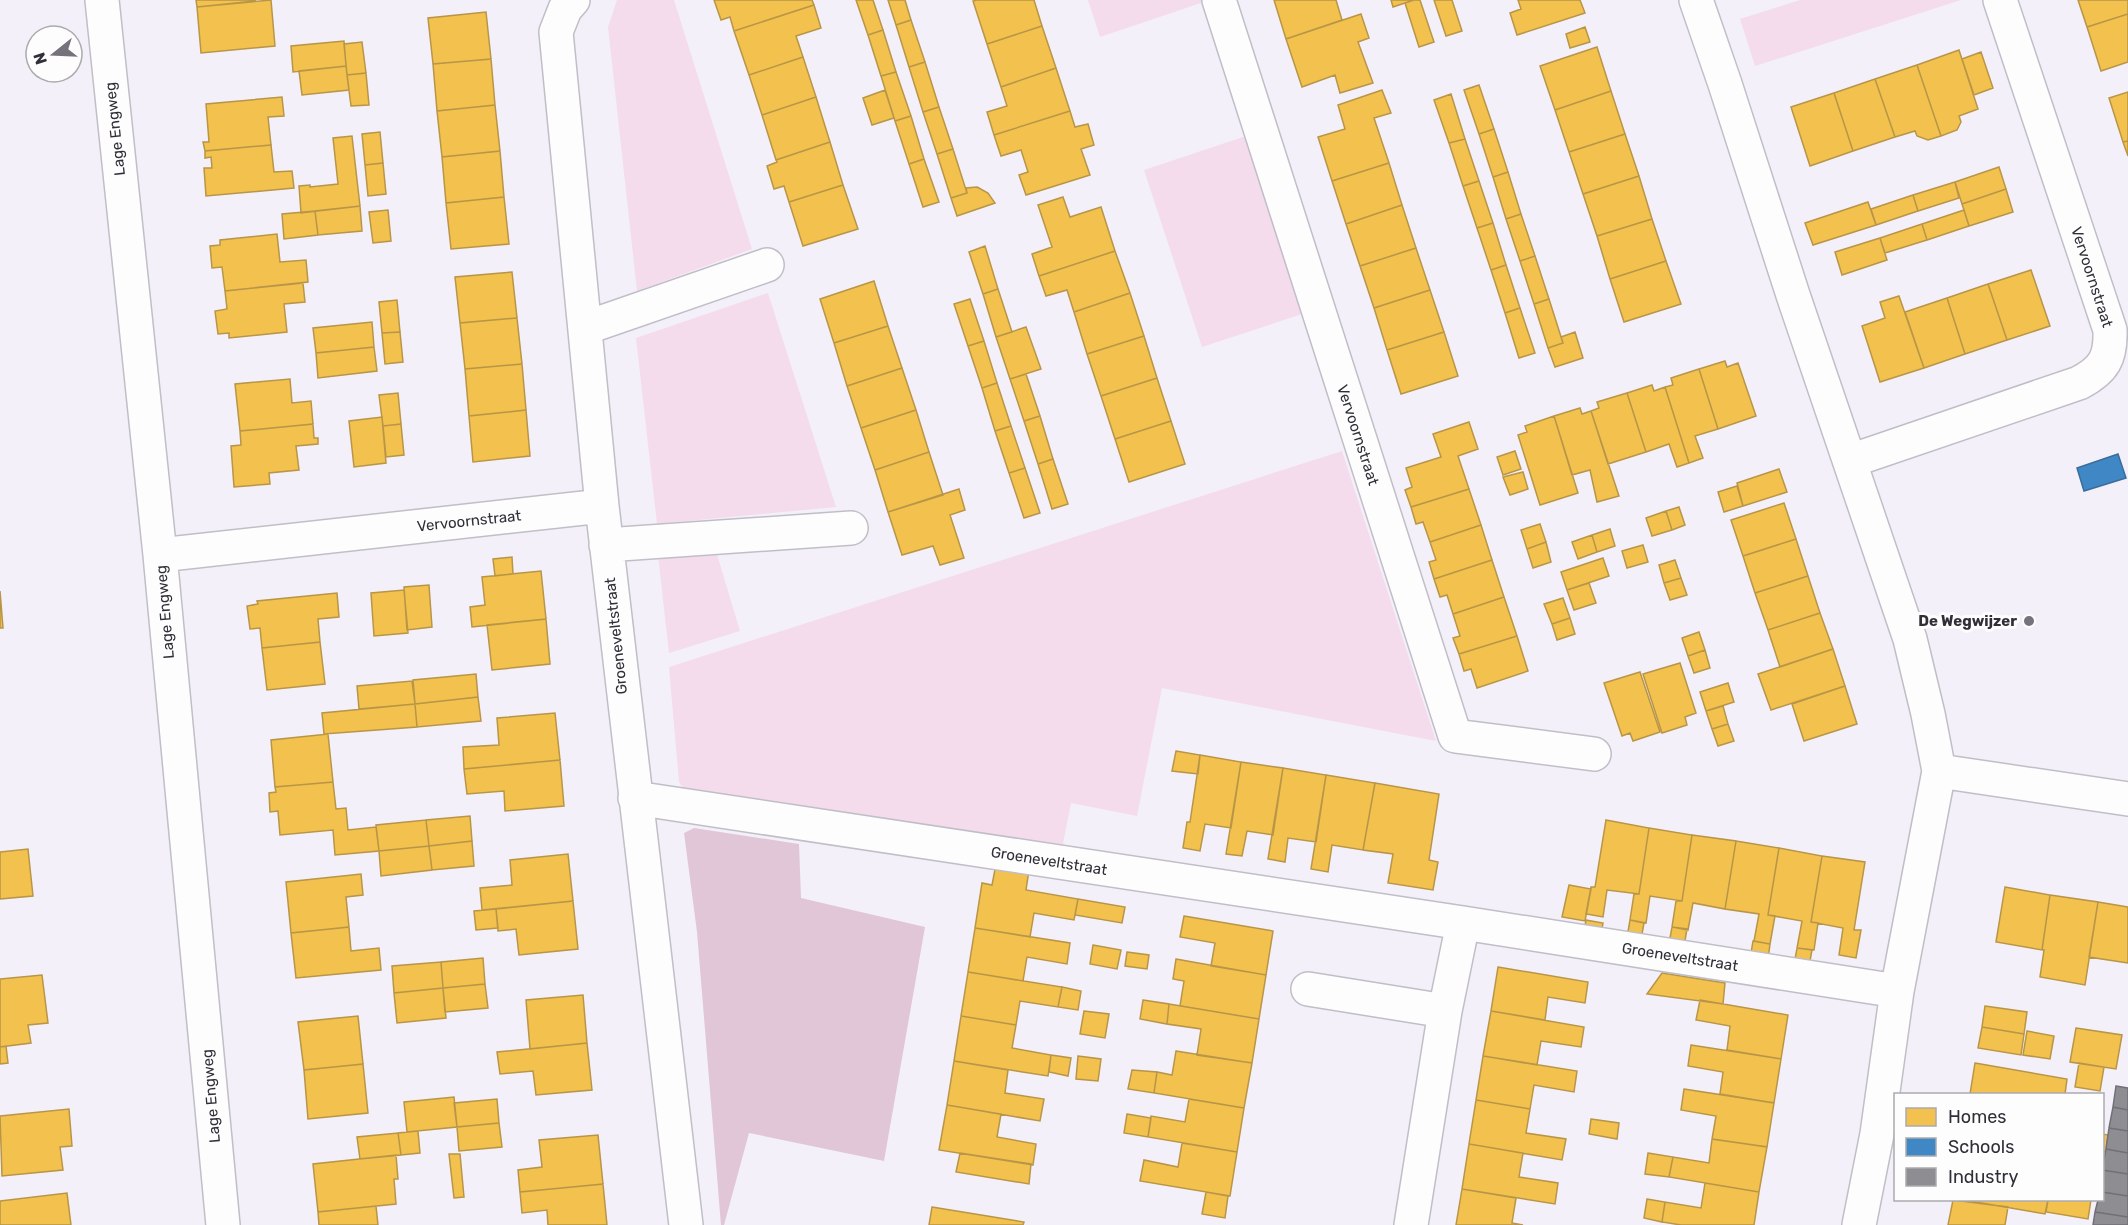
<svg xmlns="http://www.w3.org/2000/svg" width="2128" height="1225" font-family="Rubik,sans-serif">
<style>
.green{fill:#f4dcec}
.forest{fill:#e1c6d7}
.homes{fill:#f2c14e;stroke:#b89547;stroke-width:1.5}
.schools{fill:#3f88c5;stroke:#3b6d9b;stroke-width:1.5}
.industry{fill:#8d8d92;stroke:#717077;stroke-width:1.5}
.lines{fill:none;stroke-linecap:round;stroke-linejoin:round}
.street-casing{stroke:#c1bec7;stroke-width:36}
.street{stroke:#fdfdfe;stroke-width:33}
.poi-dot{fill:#75727c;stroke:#fdfdfd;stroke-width:2}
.labels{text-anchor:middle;stroke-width:6;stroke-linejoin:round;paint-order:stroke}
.street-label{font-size:15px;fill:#312e38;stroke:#fdfdfd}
.poi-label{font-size:15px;font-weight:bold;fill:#312e38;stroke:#fdfdfd;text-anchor:end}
</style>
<rect width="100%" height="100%" fill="#f3f0fa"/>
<path class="green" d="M617,0h57l78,249 -115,42 -29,-264z
M1088,0h116v2l-104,35z
M1800,0h161l-206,66 -15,-47z
M1249,135l59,177 -106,35 -58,-177z
M768,293l68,214 -179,17 -21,-186z
M1342,451l94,290 -274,-53 -25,128 -66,-13 -9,46 -377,-58 -6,-9 -10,-115z
M716,551l24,80 -71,22 -11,-98z"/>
<path class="forest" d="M694,828l105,16 2,54 124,29 -41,234 -135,-28 -25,92h-3l-24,-293 -13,-99z"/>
<path class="homes" d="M196,0h59v1l-58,6z
M271,0l4,46 -74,7 -4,-46z
M714,0h98l2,5 -80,26 -4,-14 -9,3z
M856,0h17l10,30 -15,5z
M888,0h17l6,20 -15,5z
M977,0h57l8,26 -55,18 -14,-43z
M1274,0h62l6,20 -56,19z
M1391,0h23l-21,7z
M1414,0h6l14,42 -15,5 -14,-44z
M1434,0h18l10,31 -16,5z
M1518,0h62l5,13 -68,22 -7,-22 11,-4z
M2078,0h50v14l-41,13z
M814,5l7,23 -25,8 7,21 -54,18 -15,-44z
M486,12l5,47 -58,5 -5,-46z
M1361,14l8,24 -11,4 15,41 -33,10 -5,-18 -33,12 -16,-48z
M2128,14v48l-27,9 -14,-44z
M911,20l14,42 -16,5 -13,-42z
M1042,26l14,42 -55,19 -14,-43z
M1585,27l5,15 -20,6 -4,-14z
M883,30l13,42 -15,4 -13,-41z
M344,41l2,25 -53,6 -2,-26z
M362,42l4,31 -19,2 -3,-31z
M1597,47l14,44 -56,19 -15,-44z
M1959,50l19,59 -19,7 2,6 -4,8 -16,6 -24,-71z
M1981,52l12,36 -19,7 -12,-36z
M803,57l13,40 -54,18 -13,-40z
M491,59l4,46 -58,6 -4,-47z
M925,62l14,45 -16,5 -14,-45z
M1917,65l24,71 -13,4 -11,-4 -2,-5 -20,6 -20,-58z
M346,66l3,24 -47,5 -3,-24z
M1056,68l14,43 -76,24 -7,-23 20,-6 -6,-19z
M896,72l15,44 -16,5 -14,-45z
M366,73l3,32 -18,1 -4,-31z
M1875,79l20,58 -42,14 -19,-58z
M1479,85l15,44 -15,5 -15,-44z
M885,90l9,28 -22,7 -9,-27z
M1382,90l9,23 -17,5 15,45 -57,18 -14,-44 27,-8 -7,-24z
M1611,91l14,43 -56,18 -14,-42z
M2128,92v49l-5,1 -14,-44z
M1834,93l19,58 -43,15 -19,-59z
M1451,94l14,45 -16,4 -15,-43z
M282,97l2,19 -16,1 3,28 -66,6 -2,-9h6l-3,-38z
M816,97l14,45 -54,18 -14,-45z
M495,105l5,46 -58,6 -5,-46z
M939,107l14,42 -16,5 -14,-42z
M1070,111l5,16 13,-3 6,21 -13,4 9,26 -64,20 -7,-20 9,-3 -7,-22 -20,6 -7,-21z
M911,116l13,43 -15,5 -14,-43z
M1494,129l14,43 -15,5 -14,-43z
M380,132l3,31 -18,2 -3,-31z
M1625,134l14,42 -56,18 -14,-42z
M352,136l8,70 -59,7 -2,-27 11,-1v2l28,-3 -5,-46z
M1465,139l14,42 -16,5 -14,-43z
M2128,141v15l-5,-14z
M830,142l13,43 -54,17 -5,-16 -10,3 -7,-23 10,-4 -1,-2z
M271,145l3,27 18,-1 2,17 -88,8 -2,-28h8l-1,-11 -6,1v-7z
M953,149l14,44 -16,5 -14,-44z
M500,151l4,46 -58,6 -4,-46z
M924,159l15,43 -16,5 -14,-43z
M383,163l3,31 -18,2 -3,-31z
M1389,163l13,42 -56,19 -14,-43z
M1999,167l7,22 -44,15 -7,-22z
M1508,172l13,42 -15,5 -13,-42z
M1639,176l13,43 -55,17 -14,-42z
M1479,181l14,42 -16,5 -14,-42z
M1955,182l4,16 -41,13 -5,-16z
M843,185l15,44 -55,17 -14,-44z
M977,187l11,6 7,10 -38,13 -6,-18 16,-5 -1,-5z
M2006,189l7,23 -44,14 -7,-22z
M1913,195l5,16 -42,14 -5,-16z
M504,197l5,47 -58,5 -5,-46z
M1063,197l7,20 31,-10 14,44 -76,25 -7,-22 20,-7 -14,-42z
M1868,202l8,23 -63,20 -8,-22z
M1402,205l14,43 -56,18 -14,-42z
M360,206l2,25 -44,4 -3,-24z
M388,210l3,31 -18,2 -4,-31z
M1964,210l5,16 -42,14 -5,-16z
M315,211l3,24 -34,4 -2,-25z
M1521,214l14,42 -15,5 -14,-42z
M1652,219l14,42 -56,18 -13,-43z
M1493,223l13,42 -15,5 -14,-42z
M1922,224l5,16 -42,13 -5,-15z
M277,234l3,28 26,-2 2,22 -83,9 -3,-24 -10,1 -2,-22 10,-1v-5z
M1880,238l7,22 -45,15 -7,-23z
M985,246l13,43 -15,5 -14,-42z
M1416,248l14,42 -56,18 -14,-42z
M1115,251l15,42 -56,19 -7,-22 -21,6 -7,-20z
M1535,256l14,43 -15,5 -14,-43z
M1666,261l15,43 -57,18 -14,-43z
M1506,265l14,43 -15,5 -14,-43z
M2031,270l19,56 -43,14 -19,-56z
M512,272l5,46 -57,5 -5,-46z
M874,281l14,45 -54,17 -14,-44z
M303,283l2,19 -21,2 3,28 -58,6v-5l-11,1 -3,-23 12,-2 -2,-18z
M1988,284l19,56 -42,14 -18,-56z
M998,289l14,43 -16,5 -13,-43z
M1430,290l14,42 -57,18 -13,-42z
M1130,293l14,43 -57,18 -13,-42z
M1899,296l25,72 -44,14 -18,-56 23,-8 -5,-16z
M1947,298l18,56 -41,14 -19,-56z
M970,299l14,42 -16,5 -14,-42z
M1549,299l14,44 -15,5 -14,-44z
M397,300l3,32 -18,1 -3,-31z
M1520,308l15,45 -16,5 -14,-45z
M517,318l5,46 -57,5 -5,-46z
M372,322l2,25 -58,6 -3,-25z
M888,326l14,42 -55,18 -13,-43z
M1026,327l15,42 -31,10 -14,-42z
M400,332l3,30 -18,2 -3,-31z
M1444,332l14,44 -57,18 -14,-44z
M1575,332l8,26 -28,9 -7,-19 15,-5 -2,-6z
M1144,336l13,42 -56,18 -14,-42z
M984,341l13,42 -15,5 -14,-42z
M374,347l3,24 -59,7 -2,-25z
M1725,361l2,6 11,-4 18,53 -38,13 -19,-60z
M522,364l4,46 -57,6 -4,-47z
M902,368l14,42 -55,18 -14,-42z
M1699,369l19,60 -23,7 8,22 -14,5 -24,-76 8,-2 -2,-7z
M1026,374l14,42 -16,5 -14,-42z
M1157,378l14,43 -56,18 -14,-43z
M290,379l2,24 19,-2 2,23 -73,7 -5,-47z
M997,383l14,43 -16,5 -13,-43z
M1652,385l2,6 11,-4 24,76 -12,4 -8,-23 -23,8 -19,-59z
M398,393l3,31 -18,2 -4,-31z
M1627,393l19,59 -38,12 -17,-53 8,-3 -2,-6z
M1580,408l2,6 9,-3 28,85 -22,6 -7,-32 -18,5 -18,-59z
M526,410l4,46 -57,6 -4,-46z
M916,410l13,42 -54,18 -14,-42z
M1040,416l13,43 -15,5 -14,-43z
M1554,416l24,77 -38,12 -22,-70 9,-3 -2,-6z
M382,417l4,46 -32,4 -5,-46z
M1171,421l14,43 -56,18 -14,-43z
M1469,422l9,27 -20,7 11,33 -58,18 -6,-17 7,-3 -6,-19 35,-11 -8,-23z
M313,424l1,14h4v6l-22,2 3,24 -30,3 1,11 -36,3 -3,-41 10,-1 -1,-14z
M401,424l3,31 -18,2 -3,-31z
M1011,426l14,42 -16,5 -14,-42z
M1515,451l6,18 -18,6 -6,-18z
M929,452l14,43 -55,17 -13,-42z
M1053,459l15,45 -16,5 -14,-45z
M1025,468l15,45 -16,5 -15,-45z
M1779,469l8,23 -44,14 -6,-23z
M1523,472l5,17 -18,6 -7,-18z
M1737,486l6,20 -19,6 -6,-20z
M959,489l6,21 -15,5 14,43 -24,7 -7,-19 -31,9 -14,-43z
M1469,489l12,36 -51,17 -7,-20 -7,2 -5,-17z
M1784,503l12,36 -53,17 -12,-36z
M1679,507l6,18 -13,5 -6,-19z
M1666,511l6,19 -20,6 -6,-18z
M1540,524l6,18 -19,7 -6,-19z
M1481,525l11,35 -58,19 -5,-17 7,-2 -6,-18z
M1610,529l5,17 -18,6 -5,-17z
M1592,535l5,17 -19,7 -6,-17z
M1796,539l12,37 -53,17 -12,-37z
M1546,542l5,20 -18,6 -6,-19z
M1643,545l5,17 -21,6 -5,-17z
M512,557l1,17 -18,2 -2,-17z
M1603,558l6,18 -42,14 -6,-18z
M1492,560l12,37 -51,17 -6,-19 -7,2 -6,-18z
M1675,560l6,18 -17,5 -5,-18z
M541,571l5,48 -74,8 -2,-20 15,-2 -3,-28z
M1808,576l12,37 -52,17 -13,-37z
M1681,578l6,17 -17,5 -6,-17z
M1589,583l7,20 -22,7 -7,-20z
M429,585l3,42 -25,3 -3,-43z
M404,590l4,43 -34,3 -3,-43z
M0,591l3,37h-3z
M337,593l2,24 -21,2 2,23 -58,6 -2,-20 -10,1 -3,-23 11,-2 -1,-3z
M1504,597l13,39 -58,18 -6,-16 7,-2 -7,-22z
M1563,598l7,20 -18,6 -8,-20z
M1820,613l13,36 -53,18 -12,-37z
M1570,618l5,16 -18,6 -5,-16z
M546,619l4,45 -58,6 -5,-45z
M1699,632l6,18 -17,6 -6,-18z
M1517,636l11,35 -51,17 -6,-19 -7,2 -5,-17z
M320,642l5,42 -58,6 -5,-42z
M1833,649l12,37 -74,24 -13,-36z
M1705,650l5,18 -16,5 -6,-17z
M1680,663l16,50 -11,4 2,8 -25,8 -19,-59z
M1640,672l20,60 -27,9 -3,-8 -8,3 -18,-53z
M476,674l2,23 -63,7 -2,-24z
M412,681l3,23 -56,5 -2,-23z
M1728,683l6,19 -28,9 -6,-19z
M1845,686l12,38 -53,17 -12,-37z
M478,697l3,24 -64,6 -2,-23z
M415,704l2,23 -93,7 -2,-21z
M1723,706l5,18 -16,5 -6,-18z
M555,713l5,47 -96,9 -1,-22 36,-2 -2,-27z
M1728,724l6,17 -16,5 -6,-17z
M328,734l5,48 -58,5 -4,-47z
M1176,751l24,4 -2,19 -26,-3z
M1200,755l41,7 -10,66 -26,-4 -5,27 -17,-3 4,-26h3z
M560,760l4,46 -59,5 -1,-20 -37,3 -3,-25z
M1241,762l42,6 -10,67 -26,-4 -5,25 -16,-2z
M1283,768l43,7 -10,67 -28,-4 -3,24 -17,-3z
M1326,775l49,8 -12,67 -31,-5 -4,27 -17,-3z
M333,782l3,27 10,-1 2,22 28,-3 3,24 -44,4 -2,-25 -53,5 -2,-24 -8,1 -1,-19 7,-1 -1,-5z
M1375,783l64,11 -10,66 9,2 -5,28 -45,-7 5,-29 -30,-4z
M470,816l2,25 -43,5 -3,-26z
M426,820l3,26 -50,5 -3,-26z
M1606,820l43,8 -10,66 -32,-4 -4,27 -17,-3 5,-27h4z
M1649,828l43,7 -10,66 -32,-5 -4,27 -16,-3 4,-26h5z
M1692,835l44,6 -11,68 -32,-6 -5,27 -16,-3 4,-26h6z
M472,841l2,25 -42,4 -3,-24z
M1736,841l43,7 -11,67 7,1 -5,28 -16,-3 5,-27 -34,-5z
M429,846l3,24 -51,6 -2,-25z
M1779,848l43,8 -11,66 7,1 -4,27 -17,-2 5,-27 -34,-6z
M28,849l5,47 -33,3v-47z
M568,854l5,47 -91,9 -2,-22 32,-3 -2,-25z
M1822,856l43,6 -11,68h7l-5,28 -17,-3 4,-27 -32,-6z
M996,864l33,6 -3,20 52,9 -4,21 -40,-7 -4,24 -55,-9 7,-45 10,2z
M361,874l2,21 -17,2 3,30 -58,6 -5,-51z
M1569,885l22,4 -6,32 -23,-4z
M2005,887l45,8 -8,55 -46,-8z
M2050,895l48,7 -13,83 -45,-8 4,-27h-2z
M1078,899l47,8 -3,16 -47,-8z
M573,901l5,48 -59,6 -3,-26 -18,2 -2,-22z
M2098,902l30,5v56l-39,-6z
M496,909l2,19 -22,2 -2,-19z
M1184,916l89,15 -7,44 -55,-9 4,-23 -35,-6z
M1586,920l17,3 -3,16 -17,-2z
M1630,920l14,3 -4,22 -14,-2z
M349,927l2,24 28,-3 2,22 -85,8 -5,-45z
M1672,927l15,2 -4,23 -15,-3z
M975,928l95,15 -3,21 -40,-7 -4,24 -55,-9z
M1753,941l17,3 -3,23 -18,-2z
M1093,945l28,5 -4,19 -27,-5z
M1797,948l15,2 -4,22 -15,-2z
M1127,952l22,3 -2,14 -22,-3z
M483,958l2,26 -42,4 -2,-26z
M1176,959l90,16 -7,44 -79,-13 4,-25 -11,-2z
M441,962l2,26 -49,5 -2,-27z
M1498,967l90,15 -3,21 -37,-6 -3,23 -54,-9z
M968,972l94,15 -4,20 -38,-6 -4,24 -55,-9z
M1662,973l63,10 -2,21 -76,-10z
M42,975l6,48 -20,2 3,18 -31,4v-68z
M485,984l3,24 -43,4 -2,-24z
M1062,987l19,4 -3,19 -20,-3z
M443,988l3,30 -49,5 -3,-30z
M583,995l4,48 -57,6 -4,-49z
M1143,1000l26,4 -2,20 -27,-5z
M1700,1000l88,15 -7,44 -54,-9 3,-24 -34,-6z
M1169,1004l90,15 -7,44 -55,-8 4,-26 -34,-5z
M1985,1006l42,6 -3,22 -42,-7z
M1084,1011l25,3 -4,24 -25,-4z
M1491,1011l93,16 -3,20 -40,-6 -4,24 -54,-9z
M358,1016l5,48 -59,6 -6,-48z
M961,1016l55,9 -4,23 39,7 -3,21 -94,-15z
M1982,1027l42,7 -3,21 -43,-7z
M2076,1028l46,7 -6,34 -46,-7z
M2027,1031l27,5 -4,23 -27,-4z
M587,1043l5,47 -56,5 -3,-24 -33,3 -3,-22z
M1691,1045l90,14 -7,44 -54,-9 3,-22 -35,-6z
M6,1046l2,17 -8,1v-17z
M1176,1051l76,12 -8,45 -90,-15 3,-21 15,3z
M1051,1055l20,3 -3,18 -19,-4z
M1078,1056l23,3 -3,22 -22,-2z
M1483,1056l94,15 -3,21 -40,-7 -4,24 -54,-9z
M954,1061l54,9 -3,23 39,6 -4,22 -93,-16z
M1975,1063l92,16 -2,15h-95z
M2079,1063l25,4 -4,24 -25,-4z
M363,1064l5,49 -60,6 -4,-49z
M1132,1070l25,2 -3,21 -26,-4z
M1684,1089l90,14 -7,44 -55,-8 4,-23 -35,-6z
M454,1097l3,30 -50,5 -3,-30z
M497,1099l2,24 -42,4 -3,-24z
M1189,1099l55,9 -7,44 -89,-15 3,-21 34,6z
M1476,1100l54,9 -4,24 40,6 -4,21 -93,-16z
M947,1105l54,9 -4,23 39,7 -3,21 -94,-15z
M69,1109l3,37 -12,1 3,23 -61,6 -2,-60z
M1127,1114l24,4 -3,19 -24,-4z
M1591,1119l28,4 -2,16 -28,-5z
M499,1123l3,24 -43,4 -2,-24z
M418,1131l2,22 -19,2 -3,-22z
M398,1133l3,22 -41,4 -3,-22z
M2102,1134l6,1 -2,17h-4z
M598,1135l5,49 -83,8 -2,-22 24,-3 -3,-27z
M1712,1139l55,8 -8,45 -90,-15 4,-20 36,6z
M1182,1143l55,9 -7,44 -90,-15 4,-21 34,7z
M1469,1144l54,9 -4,24 39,6 -3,21 -93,-15z
M960,1153l71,11 -2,20 -73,-12z
M1648,1153l25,4 -4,20 -24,-3z
M449,1154h11l4,43 -10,1z
M396,1155l2,24h-4l2,25 -78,8 -5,-48z
M1705,1183l54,9 -5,33h-73l-19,-3 3,-20 36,6z
M603,1184l4,41h-59l-1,-15 -25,3 -2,-21z
M1462,1189l54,9 -4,25 11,2h-67z
M1206,1192l22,4 -3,22 -23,-4z
M67,1193l4,32h-71v-24z
M1647,1199l18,3 -3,20 -18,-4z
M1953,1200l55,7 -3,18h-57z
M1964,1200h84l-3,14z
M2048,1200h43l-3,19 -42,-7z
M376,1206l2,19h-59l-1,-13z
M932,1207l92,15 -1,3h-94z"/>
<path class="schools" d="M2118,454l8,24 -42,13 -7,-23z"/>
<path class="industry" d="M2116,1086l12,2v22l-15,-3z
M2113,1107l15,3v21l-19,-3z
M2109,1128l19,3v22l-22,-4z
M2106,1149l22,4v21l-26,-4z
M2102,1170l26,4v22l-26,-4z
M2102,1192l26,4v21l-33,-5 3,-12h4z
M2095,1212l33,5v8h-35z"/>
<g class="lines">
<defs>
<path id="street" d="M102,0l58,555 63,670
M1219,0l236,736 139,18
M1696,0l29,84 68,211 117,344 18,75 11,57
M585,328l182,-63
M1850,461l229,-78c25,-13 32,-25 31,-53l-110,-330
M602,506l84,719
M606,545l245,-17
M160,555l442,-49 -46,-474 9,-23 8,-9
M635,798l828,125 434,68
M1308,989l137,22 -34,214
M1445,1011l18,-88
M1859,1225l18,-91 20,-143 42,-220 189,28"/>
</defs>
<use href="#street" class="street-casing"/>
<use href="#street" class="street"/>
</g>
<circle class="poi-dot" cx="2029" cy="621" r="6"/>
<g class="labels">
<g class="street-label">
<text transform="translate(115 129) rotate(-96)" y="5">Lage Engweg</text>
<text transform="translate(2092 277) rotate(72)" y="5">Vervoornstraat</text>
<text transform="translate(1358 435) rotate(72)" y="5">Vervoornstraat</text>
<text transform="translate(469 521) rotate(-6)" y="5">Vervoornstraat</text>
<text transform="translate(165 612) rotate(-95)" y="5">Lage Engweg</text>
<text transform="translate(616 636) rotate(-96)" y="5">Groeneveltstraat</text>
<text transform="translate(1049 861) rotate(9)" y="5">Groeneveltstraat</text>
<text transform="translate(1680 957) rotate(9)" y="5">Groeneveltstraat</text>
<text transform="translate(211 1096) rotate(-95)" y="5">Lage Engweg</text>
</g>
<g class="poi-label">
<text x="2017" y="626">De Wegwijzer</text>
</g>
</g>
<rect x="1894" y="1093" width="210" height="108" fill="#fdfdfd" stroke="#abaaae" stroke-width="1.5"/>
<rect x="1906" y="1108" width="30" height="18" fill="#f2c14e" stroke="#abaaae" stroke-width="1.5"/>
<text x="1948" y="1123" font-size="18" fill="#312e38">Homes</text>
<rect x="1906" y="1138" width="30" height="18" fill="#3f88c5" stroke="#abaaae" stroke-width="1.5"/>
<text x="1948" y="1153" font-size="18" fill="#312e38">Schools</text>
<rect x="1906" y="1168" width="30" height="18" fill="#8d8d92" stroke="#abaaae" stroke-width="1.5"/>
<text x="1948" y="1183" font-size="18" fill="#312e38">Industry</text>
<g transform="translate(54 54) rotate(252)"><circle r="28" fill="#fdfdfd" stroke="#abaaae" stroke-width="1.5"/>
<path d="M0-4.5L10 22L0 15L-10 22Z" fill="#75727c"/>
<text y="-9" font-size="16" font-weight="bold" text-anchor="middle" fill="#312e38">N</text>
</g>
</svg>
